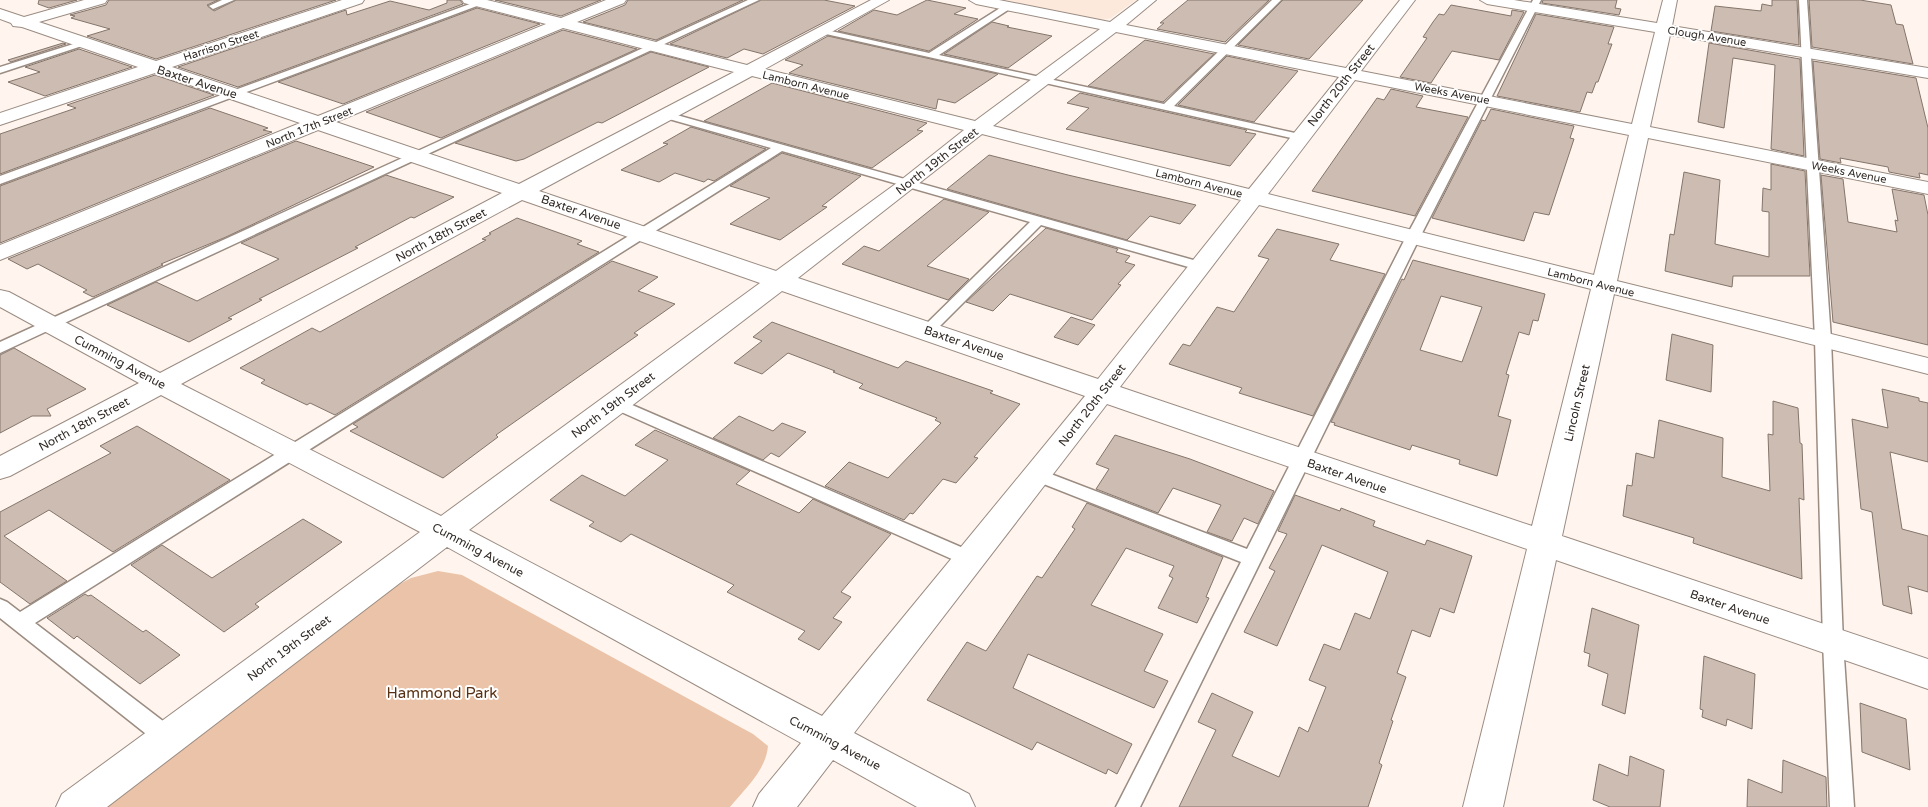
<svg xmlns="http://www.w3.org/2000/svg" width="1928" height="807" font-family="'Varela Round',sans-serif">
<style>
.built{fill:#fce9dc}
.green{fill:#ebc3a8}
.building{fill:#cdbcb2;stroke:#84756b;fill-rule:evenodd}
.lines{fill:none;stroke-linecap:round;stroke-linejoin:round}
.service-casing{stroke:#9b8c82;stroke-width:3}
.minor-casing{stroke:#9b8c82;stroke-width:2}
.service{fill:#fff;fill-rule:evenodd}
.minor{fill:#fff;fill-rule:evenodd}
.labels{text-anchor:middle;stroke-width:4;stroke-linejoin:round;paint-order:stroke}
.far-street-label{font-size:11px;fill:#302925;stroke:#fff}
.street-label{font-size:12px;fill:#302925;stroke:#fff}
.near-park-label{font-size:15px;fill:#583114;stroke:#fff}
</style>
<rect width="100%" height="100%" fill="#fff5ee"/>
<path class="built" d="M996,0h140l-25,18 -9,2z"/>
<path class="green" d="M438,571l24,4 291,159 15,12c-2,24 -23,43 -38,61h-625l291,-221 15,-8z"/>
<path class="building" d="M39,0h38l-28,8 -11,-4z
M109,0h109l-11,5 7,6 22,-11h100l-180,59 -69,-23 23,-7 -39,-11 4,-2 -5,-1 36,-10z
M447,0h13l3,4 -225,83 -60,-20 168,-57 1,5 43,-14 39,9 18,-7z
M495,0h106l-40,16z
M628,0h115l-87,40 -73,-18 42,-17z
M761,0h63l31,6 -92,48 -19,-5 -17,9 -57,-14z
M927,0l39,8 -12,6 24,5 -49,32 -91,-20 36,-21 23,5z
M1188,0h81l-44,42 -68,-13 7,-6h-4z
M1283,0h80l-54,59 -71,-14z
M1543,0h74l-2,8 6,1 -2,6 -77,-12z
M1772,0h25l2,45 -88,-14 4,-25 46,5 1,-7 10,2z
M1809,0h51l31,5 5,19 7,1 10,39 -101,-17z
M1451,5l60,11 1,-6 12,2 -25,48 -47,-9 -21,32 -31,-6 27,-39 -4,-1 10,-15 6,-8 5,1z
M477,8l63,16 -197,80 -65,-22z
M1536,14l78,13 -6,17h4l-14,38h-2l-4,11 -5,-1 -7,20 -83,-16z
M992,22l17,4 -2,1 45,9 -44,32 -64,-14z
M563,30l74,19 -196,89 -75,-26z
M828,36l170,38 -43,29 -17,-4 -2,10 -147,-36 14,-8 -18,-5z
M1145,40l69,14 -51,48 -75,-16z
M63,43l3,1 -55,18 -3,-2z
M1709,43l91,16 4,97 -33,-7 4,-84 -42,-7 -9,70 -26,-6z
M79,49l53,18 -87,29 -37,-14 32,-10 -15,-5z
M651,52l58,15 -107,56 -4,-1 -74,37 -8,2 -61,-18z
M1227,56l71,15 -44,51 -76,-17z
M1813,61l103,17 12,50v47l-9,-2 1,5 -31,-6 -1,-5 -48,-9 1,5 -21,-4z
M155,75l59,20 -214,79v-40l76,-26 -9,-3z
M772,83l155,40 -10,7 6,1 -51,37 -168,-47z
M1391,89l32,7 -7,11 52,10 -53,99 -103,-25 65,-93 7,2z
M1080,93l167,37 -2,2 11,2 -26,32 -164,-37 23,-21 -22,-5z
M210,108l58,20 -5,2 9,2 -272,111v-57z
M1491,109l83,17 -4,12 4,1 -25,76 -15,-3 -10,29 -92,-23 50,-98 3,1z
M691,127l75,22 -52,32 -6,-2 -4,3 -29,-9 -16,9 -38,-12 47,-26 -5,-1z
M296,141l78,26 -148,70 -65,27 2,1 -70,32 -10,-5 4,-2 -49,-26 -11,5 -19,-10z
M782,153l79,23 -39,30 5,1 -47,33 -50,-16 40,-26 -40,-12z
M989,155l79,20 128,30 -16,19 -30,-8 -23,24 -180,-51z
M1771,164l34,7 5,105h-77l-1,11 -67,-16 5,-37 4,1 10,-63 36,8 -5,64 54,13v-45l-7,-1 1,-23 8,2z
M386,175l68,22 -40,21 -3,-1 -56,30 3,1 -99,51 3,1 -34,18 4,1 -43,23 -82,-37 49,-23 41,19 82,-42 -38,-16z
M1821,175l22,4 5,43 49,10 -2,-12 3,1 -6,-32 32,6 4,20v130l-95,-23z
M944,199l45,13 -62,54 42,13 -21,21 -106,-36 22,-18 15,5z
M517,218l65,23 -5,3 22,8 -264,163 -25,-12 -3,2 -46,-22 4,-3 -25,-12 72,-40 8,4 166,-92 -4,-1 9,-5 -2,-1z
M1046,228l72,21 -2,3 14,4 -5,6 10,3 -17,19 3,1 -29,35 -82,-26 -17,17 -27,-9z
M1277,229l62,15 -9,16 55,14 -72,142 -74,-23 3,-5 -73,-24 14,-20 7,2 27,-39 17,5 35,-53 -11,-3z
M1413,260l132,34 -7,27 -5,-1 -4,15 -10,-3 -13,42 3,1 -11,41 13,4 -14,56 -38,-12 1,-4 -48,-15 -2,5 -76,-25 1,-2 -4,-1 71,-143 2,1zM1441,296l41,11 -20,55 -42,-12z
M612,261l46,16 -20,14 37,13 -41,29 4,2 -142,100 2,2 -55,41 -93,-47 8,-4 -5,-3z
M1071,317l24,8 -17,20 -24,-8z
M772,322l126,46 8,-7 87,30 -3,2 30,11 -46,53 4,1 -22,25 -13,-4 -30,35 -3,-1 -6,7 -79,-34 24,-24 39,16 53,-55 -6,-3 2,-2 -78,-30 4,-4 -30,-12 2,-1 -47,-18 -26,21 -28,-11 28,-22 -9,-4z
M1672,334l41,11 -2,47 -45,-12z
M14,348l72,41 -39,20 4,7h-19l-32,17v-78z
M1882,389l37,9v3l9,2v59l-38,-10 12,77 26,7v56l-20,-6 4,28 -29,-9 -11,-93 -11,-3 -9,-90 36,9z
M1773,401l25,7 2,35 2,1 2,56 -5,-2 3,81 -109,-36 1,-5 -71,-22 4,-31 5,1 4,-33 18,5 5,-38 64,18 -1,39 48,14 -2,-57 5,1z
M739,416l34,15 9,-8 24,9 -27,25 -8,-4 -8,7 -50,-22z
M137,426l93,54 -117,72 -64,-42 -45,26 63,45 -37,23 -30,-22v-70l111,-59 -11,-7z
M655,430l95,41 -14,13 63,29 14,-14 78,35 -50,58 10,5 -18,21 9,4 -23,28 -21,-11 7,-8 -78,-39 7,-7 -103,-51 -10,8 -32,-16 5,-4 -44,-22 32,-25 43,21 43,-36 -33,-15z
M1115,435l75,24 84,32 -16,33 -14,-6 -12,23 -25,-9 14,-27 -48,-17 -15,25 -62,-24 13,-20 -13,-5z
M1295,495l45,16 1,-3 34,13 -2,5 52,19 2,-5 45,16 -18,57 -14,-5 -10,29 -18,-7 -15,43 9,4 -15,43 2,1 -14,42 3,2 -14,42h-189l37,-77 -18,-8 14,-29 41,19 -21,44 47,21 20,-50 9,5 18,-45 -17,-7 15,-36 16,6 15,-37 15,6 18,-47 -66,-27 -45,101 -33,-14 31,-61 -6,-3 18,-34 -9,-3z
M1087,503l136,54 -17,40 3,1 -12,25 -39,-15 15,-30 -4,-2 5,-10 -48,-18 -35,57 72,29 -19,37 24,10 -14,27 -126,-54 -15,34 119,56 -15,30 -9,-5 -2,5 -69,-32 -5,8 -105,-50 40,-58 19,9 51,-75 5,2 33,-49 -3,-2z
M303,519l39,23 -87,62 4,3 -35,25 -93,-67 31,-20 50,33z
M85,594l3,2 3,-1 52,37 3,-2 34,25 -40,29 -63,-48 -3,3 -27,-21z
M1592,608l47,17 -14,89 -23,-9 6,-31 -20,-8 2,-12 -6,-2z
M1704,656l51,18 -3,55 -25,-10 -1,7 -24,-9 1,-7 -3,-1z
M1860,703l46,16 4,51 -48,-18z
M1630,756l34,14 -4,37h-50l-17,-7 6,-36 29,12z
M1783,760l43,17 1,30h-80l1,-28 34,14z"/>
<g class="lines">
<defs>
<path id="service" d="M222,0h12l-21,9 -4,-3z
M748,0h11l-759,353v-11z
M1272,0h9l-107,106 130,29 2,2 -6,3 -483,-108 5,-3 107,24 79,-50 4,3 -1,2 -72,47 225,49z
M1533,0h8l-121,237 -280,570h-24l125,-245 -210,-83 -3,-4 3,-4 6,-2 6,2 204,78 159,-312z
M1799,0h8l24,339 12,303 11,165h-24l-7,-165 -8,-303z
M478,1l7,2 -485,181v-8z
M83,41l8,2 -91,30v-6z
M666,112l538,151 2,3 -7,4 -158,-45 -109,109h-10l-2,-3 2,-3 108,-106 -248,-71 -747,472 141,108 3,7 -3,7 -8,3 -8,-3 -160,-127v-19l7,3 13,10 751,-464 -109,-31v-4z
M616,398l361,156 3,5 -3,5 -7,2 -7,-2 -353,-157 -2,-4 2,-4z"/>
<path id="minor" d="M84,0h23l-2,3 -66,19 117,39 186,-61h22l-2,3 -190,64 146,49 228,-92 -82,-21 -2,-3h25l74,18 45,-18h20l-2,3 -47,19 170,43 124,-65h18l-124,69 210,52 125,-92 -124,-25 -7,-4h30l111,22 29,-22h17l-30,25 220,43 54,-68h15l-54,71 271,53 23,-92 -168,-28 -7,-4h34l143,23 6,-23h14l-5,26 256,42v10l-258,-43 -20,92 278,55v12l-280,-56 -31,143 311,77v16l-314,-80 -52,242 366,123v30l-372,-129 -53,247h-40l64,-258 -420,-145 -253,329 115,61 6,13h-58l-84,-47 -36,47h-44l6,-13 42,-51 -354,-196 -340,260h-51l6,-13 358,-262 -259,-137 -151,81 -10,3v-23l139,-73 -139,-76v-17l9,2 151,81 342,-180 -184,-63 -318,130v-15l300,-122 -145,-50 -155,52v-12l138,-46 -116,-40 -9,-1 -2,-3 -11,-4v-10l24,8zM563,28l171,44 -215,112 -183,-62zM1116,32l223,45 -90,112 -256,-63zM752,76l212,54 -63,50 -125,91 -237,-80zM1355,80l274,55 -35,140 -326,-81zM982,134l259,66 -143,179 -300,-101zM522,200l238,83 -319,233 -260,-132zM1259,205l332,84 -59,237 -412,-139zM782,291l303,105 -263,320 -353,-186z"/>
</defs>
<use href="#service" class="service-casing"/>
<use href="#minor" class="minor-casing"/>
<use href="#service" class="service"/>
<use href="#minor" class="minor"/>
</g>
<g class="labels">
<g class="far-street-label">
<text transform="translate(1707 36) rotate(9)" y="4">Clough Avenue</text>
<text transform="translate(221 45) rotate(-18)" y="4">Harrison Street</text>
<text transform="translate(806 85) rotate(14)" y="4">Lamborn Avenue</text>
<text transform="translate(1452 93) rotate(11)" y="4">Weeks Avenue</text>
<text transform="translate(309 127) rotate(-22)" y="4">North 17th Street</text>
<text transform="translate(1849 172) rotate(11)" y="4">Weeks Avenue</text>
<text transform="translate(1199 183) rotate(14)" y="4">Lamborn Avenue</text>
<text transform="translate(1591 282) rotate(14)" y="4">Lamborn Avenue</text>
</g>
<g class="street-label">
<text transform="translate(197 82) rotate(18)" y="4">Baxter Avenue</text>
<text transform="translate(1341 85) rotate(-52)" y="4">North 20th Street</text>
<text transform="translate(937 161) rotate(-38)" y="4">North 19th Street</text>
<text transform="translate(581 212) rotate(19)" y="4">Baxter Avenue</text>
<text transform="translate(441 235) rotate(-28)" y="4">North 18th Street</text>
<text transform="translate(964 343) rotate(19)" y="4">Baxter Avenue</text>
<text transform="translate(120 362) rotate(28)" y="4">Cumming Avenue</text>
<text transform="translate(1577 403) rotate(-77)" y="4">Lincoln Street</text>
<text transform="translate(613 405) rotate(-37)" y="4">North 19th Street</text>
<text transform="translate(1092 405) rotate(-52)" y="4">North 20th Street</text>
<text transform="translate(84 424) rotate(-28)" y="4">North 18th Street</text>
<text transform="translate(1347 476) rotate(19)" y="4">Baxter Avenue</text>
<text transform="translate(478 550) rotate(28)" y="4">Cumming Avenue</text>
<text transform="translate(1730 607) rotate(19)" y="4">Baxter Avenue</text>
<text transform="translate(289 648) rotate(-37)" y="4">North 19th Street</text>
<text transform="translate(835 743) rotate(28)" y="4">Cumming Avenue</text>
</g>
<g class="near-park-label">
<text x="442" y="698">Hammond Park</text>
</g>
</g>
</svg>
